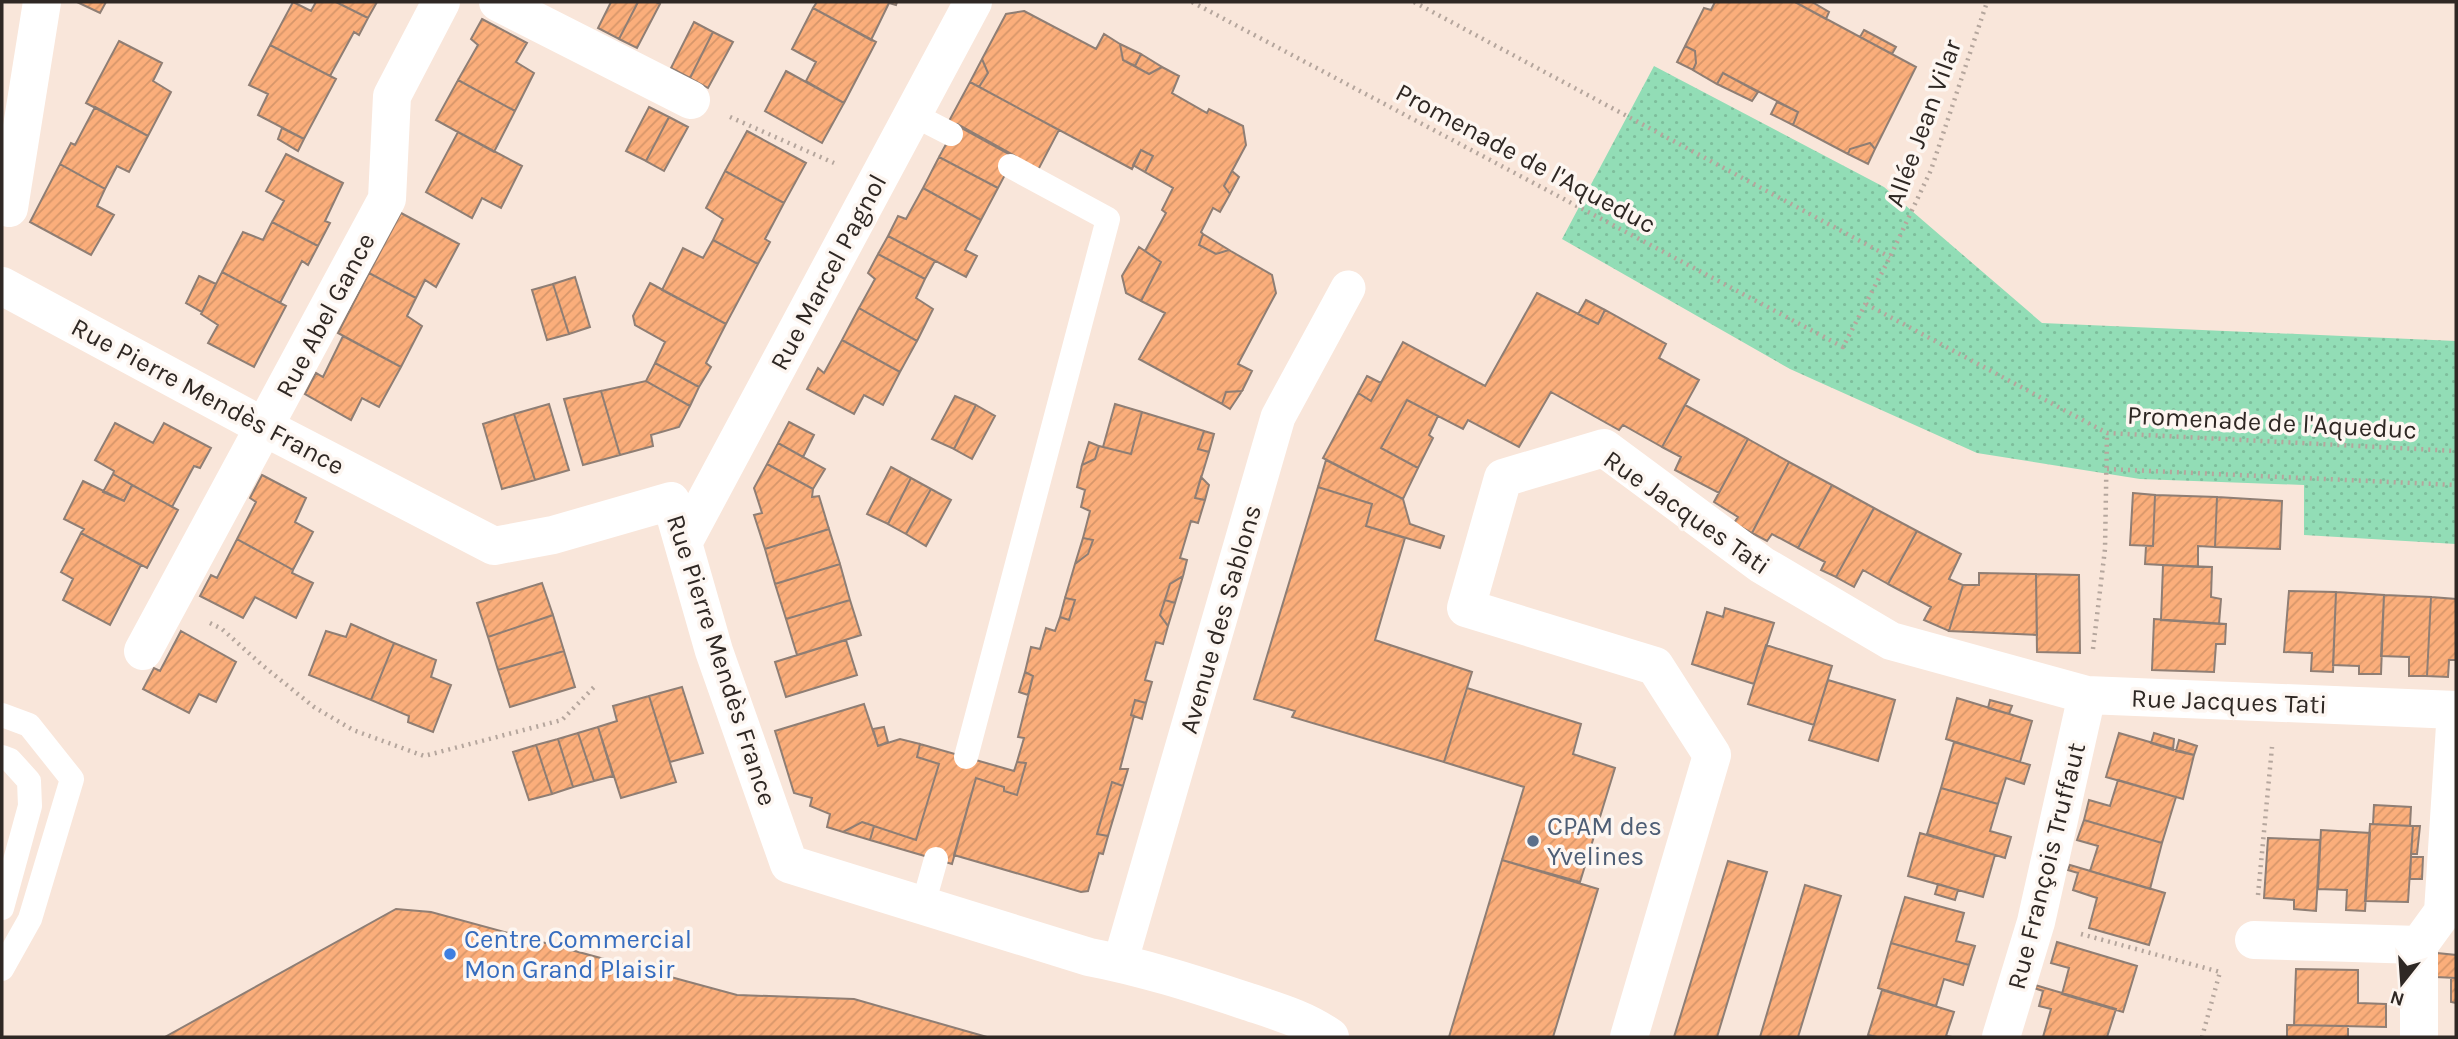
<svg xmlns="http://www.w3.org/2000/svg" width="2458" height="1039" font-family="Karla,sans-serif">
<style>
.grass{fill:url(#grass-dots)}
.building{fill:url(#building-hatch);stroke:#8f7e74;stroke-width:2}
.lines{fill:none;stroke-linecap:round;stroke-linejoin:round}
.path{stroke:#b5a69d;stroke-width:4.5;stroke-dasharray:2 5;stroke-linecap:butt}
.service{stroke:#fff;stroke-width:24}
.pedestrian{stroke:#fff;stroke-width:35}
.minor{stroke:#fff;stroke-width:38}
.service-dot{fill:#5c6f8a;stroke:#fdf6f1;stroke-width:2.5}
.shop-dot{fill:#3f7fe0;stroke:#fdf6f1;stroke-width:2.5}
.labels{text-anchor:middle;stroke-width:7;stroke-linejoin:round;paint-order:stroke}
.street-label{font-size:26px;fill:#2f2824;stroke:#fdf6f1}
.service-label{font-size:26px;fill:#4e5e75;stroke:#fdf6f1;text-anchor:start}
.shop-label{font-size:26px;fill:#366cbe;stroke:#fdf6f1;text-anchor:start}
</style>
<defs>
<pattern id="grass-dots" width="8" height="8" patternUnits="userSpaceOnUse" patternTransform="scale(1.75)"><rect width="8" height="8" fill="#92ddb6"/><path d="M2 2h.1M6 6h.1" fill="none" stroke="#7ebe9c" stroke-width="1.8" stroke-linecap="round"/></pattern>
<pattern id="building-hatch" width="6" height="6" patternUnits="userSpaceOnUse" patternTransform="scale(1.75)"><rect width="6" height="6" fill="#fbae7b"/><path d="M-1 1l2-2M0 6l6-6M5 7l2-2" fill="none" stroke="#d7966a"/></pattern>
</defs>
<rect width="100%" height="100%" fill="#f9e6da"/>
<path class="grass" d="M1654,66l230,121 158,136 414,18v203l-152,-9v-50l-164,-6 -163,-26 -187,-84 -228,-130z"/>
<path class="building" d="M77,2h29l-6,11z
M293,2l18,9 5,-9h20l32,16 -9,17 -5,-3 -24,44 -60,-31z
M336,2h41l-9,16z
M611,2h27l-19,37 -21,-11z
M638,2h18l4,2 -23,44 -18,-9z
M817,2h80l-1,3 -7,-2 -18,37 -58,-32z
M1715,2h80l121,65 -41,82 -5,-6 -20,6 -2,5 -55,-29 5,-13 -75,-39 -6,11 -24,-14 3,-7 -1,-12 -10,-5 19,-38 7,2z
M1795,2h17l17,10 -3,7z
M813,8l63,34 -32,61 -38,-22 10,-19 -24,-13z
M1024,11l72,38 8,-15 16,10 3,16 26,14 13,-7 17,9 -7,17 35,20 2,-4 34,17 3,19 -22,41 6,8 -10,18 -7,-4 -12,24 2,2 -4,11 17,9 13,-4 43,25 4,18 -38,71 14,7 -10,20 -16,1 -4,12 -83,-45 26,-46 -24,-12 20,-39 -16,-11 21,-38 -4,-3 11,-22 -28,-16 8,-16 -12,-6 -9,19 -153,-82 9,-14 -6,-14 24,-45z
M482,19l45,24 -11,19 18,11 -19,38 -57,-31 20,-35 -7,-6z
M694,22l19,10 -23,46 -19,-10z
M1864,30l32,17 -4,7 -32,-17z
M713,32l20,10 -25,46 -18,-10z
M119,41l43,22 -9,18 18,11 -23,44 -62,-33z
M1120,44l21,10 -6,12 -12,-6z
M270,45l66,34 -32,60 -46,-24 10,-21 -19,-9z
M1685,46l10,5 1,12 -3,7 -16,-8z
M1141,54l21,13 -13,7 -14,-8z
M982,59l6,14 -9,14 -9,-5z
M786,71l58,32 -22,40 -57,-32z
M1723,73l35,19 -6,9 -35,-17z
M458,80l57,31 -21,41 -58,-32z
M970,82l89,48 -21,40 -89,-49z
M1777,102l21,10 -5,13 -22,-11z
M95,107l53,29 -19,36 -12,-6 -12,23 -45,-25 11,-21 4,2z
M649,107l20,10 -23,44 -20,-10z
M669,117l19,10 -24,44 -18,-10z
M957,124l58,32 -17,32 -59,-31z
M282,128l22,11 -6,12 -20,-12z
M747,131l59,32 -22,40 -59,-32z
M458,132l64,34 -21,42 -19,-10 -10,20 -46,-26z
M1870,143l5,6 -7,15 -20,-10 2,-5z
M1141,150l12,6 -8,16 -12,-7z
M286,154l57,29 -18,38 5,2 -12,23 -46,-24 12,-21 -18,-10z
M939,157l59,31 -17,32 -58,-32z
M60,164l45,25 -8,17 17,9 -23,40 -61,-33z
M725,171l59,32 -19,36 5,3 -12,22 -45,-24 10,-21 -17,-11z
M1232,171l7,6 -9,17 -6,-8z
M923,188l58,32 -16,30 12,6 -11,21 -78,-41 10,-20 8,3z
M401,213l58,31 -23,43 -11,-7 -9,18 -47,-25z
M272,222l46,24 -10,19 -6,-4 -22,42 -58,-31 21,-40 20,8z
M1203,234l26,16 -13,4 -17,-9z
M888,236l47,25 -10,18 -47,-25z
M713,240l45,24 -32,60 -64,-34 21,-42 20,10z
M1139,247l22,15 -20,39 -15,-8 -4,-17z
M878,254l47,25 -9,19 17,11 -16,32 -58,-33 16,-29 -7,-6z
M222,272l64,34 -32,61 -46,-24 10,-18 -17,-11z
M369,273l47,25 -9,18 15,10 -21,41 -63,-34z
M199,276l17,8 -14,28 -16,-9z
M575,277l15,50 -21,7 -16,-50z
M650,283l76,41 -20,39 5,4 -12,20 -44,-24 10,-21 -30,-17 -2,-9z
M553,284l16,50 -22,6 -15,-50z
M1537,293l61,31 7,-14 61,34 -7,14 40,22 -37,67 -39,-22 -4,5 -68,-38 -32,55 -51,-27 -5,9 -56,-29 -26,48 37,20 -15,31 -80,-41 35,-65 13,8 32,-59 82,44z
M1586,300l19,10 -7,14 -20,-10z
M859,308l58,33 -17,31 -58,-32z
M343,336l58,31 -22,40 -17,-9 -11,22 -46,-26 11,-21 7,4z
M842,340l58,32 -17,33 -19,-10 -10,19 -47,-25 11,-21 6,5z
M655,363l44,24 -9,19 -44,-25z
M1367,376l14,7 -10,18 -13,-8z
M646,381l44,25 -11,21 -28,8 2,11 -33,9 -19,-64z
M601,391l19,64 -37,10 -19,-66z
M1242,391l-12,18 -8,-5 4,-12z
M955,396l21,9 -22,44 -22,-10z
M1407,400l31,16 -9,19 4,3 -15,30 -37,-20z
M549,404l20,66 -34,10 -21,-66z
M1115,404l27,8 -11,42 -28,-7z
M976,405l19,11 -23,43 -18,-10z
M1685,405l63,34 -29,54 -44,-23 6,-13 -19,-10z
M1142,412l62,19 -6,18 11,3 -14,46 10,2 -7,23 -7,-2 -11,37 7,2 -4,16 -13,8 -10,31 8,11 -5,18 -7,-2 -11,38 7,2 -6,21 -11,-3 -4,15 3,1 -14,53h8l-5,17 -11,-4 -15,52 11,2 -5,18 -4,-1 -11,38 -7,1 -127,-37 22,-77 28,9v4l13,4 9,-32 -9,-1 7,-24 -6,-1 15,-61 -8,-4 6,-25 9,2 6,-21 9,3 5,-14 9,3 6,-20 -10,-2 10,-34 13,-10 5,-14 -10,-2 7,-27 -9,-4 4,-17 -8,-3 5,-22 13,-6 4,-13 32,8z
M514,414l21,66 -33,9 -19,-65z
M789,422l25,13 -11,22 -25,-14z
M115,423l38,20 11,-20 47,25 -11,20 -6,-2 -22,41 -59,-33 1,-3 -19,-11z
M1204,431l10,3 -5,18 -11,-3z
M1748,439l41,23 -37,71 -18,-10 4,-6 -24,-15z
M1089,442l10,4 -4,13 -13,6z
M778,443l47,26 -12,20 -46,-25z
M1326,460l77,39 7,25 34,12 -4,12 -74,-22 6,-22 -54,-17z
M1789,462l43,23 -34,63 -26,-14 -5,7 -15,-8z
M767,464l46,25 -1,8 7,-1 10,33 -64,20 -11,-34 8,-2 -8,-25z
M891,467l20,11 -23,46 -21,-10z
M113,474l19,11 -8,16 -21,-9z
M262,475l44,23 -11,24 18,10 -20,38 -56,-31 19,-37 -6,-4z
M1201,477l8,8 -4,15 -10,-2z
M911,478l20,11 -25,45 -18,-10z
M83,481l41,20 8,-16 46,25 -31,58 -66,-35 3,-4 -20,-10z
M1832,485l42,23 -38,69 -15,-7 4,-8 -27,-14z
M1318,487l54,17 -6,22 39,12 -30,102 97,32 -28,90 -152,-45 3,-6 -41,-12z
M931,489l20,11 -25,46 -20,-12z
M2133,493l22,2 -2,51 -23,-1z
M2155,495l62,2 -2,50 -17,-1v21l-53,-3 1,-18h7z
M2217,497l65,4 -2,48 -65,-2z
M1874,508l43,23 -29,53 -25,-14 -9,17 -18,-10z
M829,529l11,35 -65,20 -10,-35z
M1917,531l44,23 -12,25 14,6 -14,46 -25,-11 7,-13 -43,-23z
M81,533l60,32 -31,60 -47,-25 10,-21 -12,-7z
M1083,538l10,2 -5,14 -13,10z
M237,539l56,31 -1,3 21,10 -17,35 -41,-21 -12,21 -43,-22 11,-21 6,3z
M840,564l10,36 -64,19 -11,-35z
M2163,565l49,2 -1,30 10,2 -2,25 -58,-4z
M1979,573l57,1 1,61 -88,-4 14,-46h16z
M2036,574l43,1 1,78 -43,-1z
M1183,576l-8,27 -10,-3 5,-16z
M542,583l11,32 -65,22 -11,-34z
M2289,591l47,1 -3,80 -22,-1 1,-18 -28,-1z
M2336,592l48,3 -3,79h-22v-8l-26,-1z
M2384,595l47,2 -4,79h-18v-19l-28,-1z
M2431,597l25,2v61h-7l-1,17 -21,-1z
M1065,598l10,2 -6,20 -9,-3z
M850,600l11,35 -64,20 -11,-36z
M1165,600l10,3 -7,23 -8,-11z
M1725,608l49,15 -20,61 -62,-20 15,-52 16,5z
M553,615l11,36 -66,19 -10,-33z
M2154,619l72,5 -1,20h-9l-2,28 -62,-2z
M351,624l43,19 -23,57 -62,-25 17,-44 20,6z
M181,631l55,31 -20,40 -17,-8 -10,19 -46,-24 11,-21 6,3z
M846,640l11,35 -71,22 -11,-35z
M394,643l42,17 -5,17 20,8 -18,47 -25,-10 1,-6 -38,-16z
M1766,645l66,21 -18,59 -66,-21z
M564,651l11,36 -65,20 -12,-37z
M1025,672l8,4 -5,19 -9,-3z
M1828,680l67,20 -17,61 -69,-21z
M682,687l21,66 -33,9 -21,-66z
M1467,688l114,36 -8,30 42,14 -35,114 -78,-22 22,-73 -80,-25z
M649,696l27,86 -55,16 -23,-71 19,-6 -4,-15z
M1957,698l75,23 -12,41 -74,-23z
M1135,700l11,3 -4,16 -11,-4z
M1990,700l22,6 -3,8 -21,-6z
M864,704l14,42 22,-7 20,5 -3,13 22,7 -23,76 -54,-18 -19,10 -16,-5 3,-13 -20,-8 2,-8 -18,-5 -19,-62z
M598,727l15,49 -19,5 -16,-48z
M884,727l4,15 -10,4 -5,-17z
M578,733l16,48 -21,6 -15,-48z
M2119,733l75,22 -11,44 -77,-22z
M2154,733l20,6 -1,11 -22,-7z
M558,739l15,48 -21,7 -16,-49z
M2179,740l18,6 -3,9 -18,-4z
M1954,742l76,23 -6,19 -18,-6 -8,26 -57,-16z
M920,744l94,27 3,-9 9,1 -9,32 -13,-4v-4l-28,-9 -24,86 -82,-24 4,-14 42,14 23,-76 -22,-7z
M536,745l16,49 -23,6 -16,-48z
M2118,780l58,17 -14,46 -78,-23 5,-20 21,6z
M1112,782l11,4 -15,50 -11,-2z
M1941,788l57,16 -8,27 21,6 -6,21 -78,-24z
M2374,805l37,2 -1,19 -37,-2z
M2084,820l78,23 -12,46 -60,-18 8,-25 -21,-6z
M862,822l12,4 -4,14 -27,-8z
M2370,824l43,2 -5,76 -43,-1z
M2413,826h7l-3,28h-6z
M2321,830l49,3 -5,78 -19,-1 1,-20 -29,-1z
M1920,833l75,22 -12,42 -75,-21z
M2268,838l52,2 -4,71 -22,-2v-9l-30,-2z
M2411,857h12l-1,22h-12z
M1502,860l96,29 -45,148h-104z
M1728,861l39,11 -50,165h-43z
M2070,865l95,28 -16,52 -60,-17 8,-30 -24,-8 5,-17 -10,-3z
M1938,884l20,6 -3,10 -20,-6z
M1805,885l36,11 -43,141h-38z
M1905,897l59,16 -8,28 19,5 -6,19 -78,-22z
M396,909l35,3 306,83 117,4 133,38h-822z
M2057,942l80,24 -14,46 -61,-18 7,-26 -18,-5z
M1891,943l78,22 -6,20 -19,-6 -8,27 -58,-18z
M2437,953l19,2v23l-20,-1z
M2296,969l62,1v33l28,1v23l-92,-2z
M2451,978h5v25l-5,-1z
M2035,985l81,24 -9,28h-64l8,-28 -12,-3 4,-15 -9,-3z
M1882,990l72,22 -8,24 6,1h-75l-9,-2z
M2287,1025l61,1v11h-61z"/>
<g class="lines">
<path class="path" d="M1192,2l651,345 47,-90 41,-87 56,-168
M1414,2l476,255
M730,117l104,46
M1866,304l241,129 349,18
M2107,469l349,16
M210,623l12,6 40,36 52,42 39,23 71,26 138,-36 35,-36
M2093,649l12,-100 2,-116
M2258,895l14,-148
M2081,934l139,38 -18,65"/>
<path class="service" d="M912,114l39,20
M2,715l27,10 43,54 -42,140 -28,50
M2,757l8,3 19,21 1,25 -28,102
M966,757l142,-538 -98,-53
M923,905l13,-46"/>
<path class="pedestrian" d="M1120,963l158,-546 70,-129"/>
<path class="minor" d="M498,2l193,98
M9,208l33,-206
M2,286l262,141 230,119 59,-11 118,-34 43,150 75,213 300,93c53,10 106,27 157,44 30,10 59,18 84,36
M683,543l290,-541
M143,651l244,-452 5,-103 49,-94
M2254,940l165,5 24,-33 13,-202
M2419,945v91
M1629,1037l83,-282 -57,-89 -189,-58 37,-130 101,-30 158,117 129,76 196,54 369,15
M2001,1037l35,-115 51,-227"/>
</g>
<circle class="service-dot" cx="1533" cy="841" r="7"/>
<circle class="shop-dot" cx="450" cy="954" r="7"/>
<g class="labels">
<g class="street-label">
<text transform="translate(1923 123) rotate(-70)" y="9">Allée Jean Vilar</text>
<text transform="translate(1526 158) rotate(28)" y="9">Promenade de l'Aqueduc</text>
<text transform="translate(828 272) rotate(-62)" y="9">Rue Marcel Pagnol</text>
<text transform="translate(325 315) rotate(-62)" y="9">Rue Abel Gance</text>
<text transform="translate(208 396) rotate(28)" y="9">Rue Pierre Mendès France</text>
<text transform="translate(2272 422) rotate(3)" y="9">Promenade de l'Aqueduc</text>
<text transform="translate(1687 512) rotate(35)" y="9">Rue Jacques Tati</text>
<text transform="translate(1220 619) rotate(-74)" y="9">Avenue des Sablons</text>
<text transform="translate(722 660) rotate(72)" y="9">Rue Pierre Mendès France</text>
<text transform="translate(2229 701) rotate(2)" y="9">Rue Jacques Tati</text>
<text transform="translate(2046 866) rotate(-76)" y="9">Rue François Truffaut</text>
</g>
<g class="service-label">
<text x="1547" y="835">CPAM des<tspan x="1547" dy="30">Yvelines</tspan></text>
</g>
<g class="shop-label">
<text x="464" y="948">Centre Commercial<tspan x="464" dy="30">Mon Grand Plaisir</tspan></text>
</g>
</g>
<rect width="2458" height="1039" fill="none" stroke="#2f2824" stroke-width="7"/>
<g transform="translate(2402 983) rotate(197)" stroke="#fdf6f1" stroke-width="5" paint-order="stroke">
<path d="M0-5L12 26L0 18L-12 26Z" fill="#2f2824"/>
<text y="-10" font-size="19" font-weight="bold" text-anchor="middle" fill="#2f2824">N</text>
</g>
</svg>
